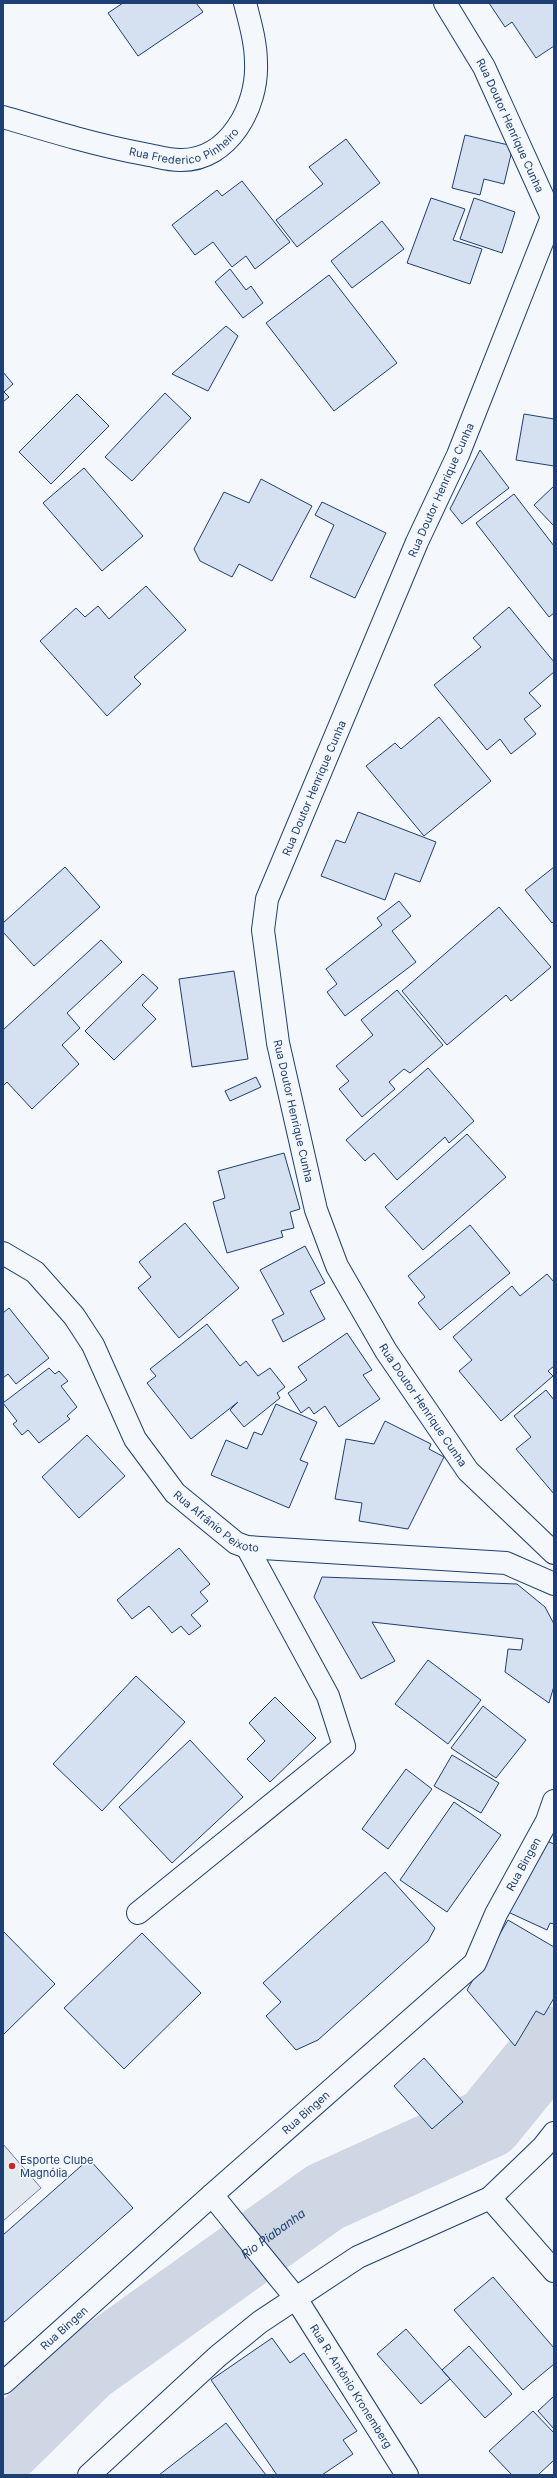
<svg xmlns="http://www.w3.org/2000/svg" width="557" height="2478" font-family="Inter,sans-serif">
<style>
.green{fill:#e3e9f0;stroke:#687fa3}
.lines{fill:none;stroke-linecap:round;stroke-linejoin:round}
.river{stroke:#cfd7e4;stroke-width:71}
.building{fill:#d5e0f0;stroke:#1d3f73}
.minor-casing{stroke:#1d3f73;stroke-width:24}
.primary-casing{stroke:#1d3f73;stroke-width:24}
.minor{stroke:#f4f7fb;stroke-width:22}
.primary{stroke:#f4f7fb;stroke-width:22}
.poi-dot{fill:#c62828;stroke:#f4f7fb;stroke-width:1.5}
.labels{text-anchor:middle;stroke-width:3;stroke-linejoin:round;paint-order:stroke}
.street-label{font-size:11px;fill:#1d3f73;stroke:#f4f7fb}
.poi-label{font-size:11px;fill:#1d3f73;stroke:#f4f7fb;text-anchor:start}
.water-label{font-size:12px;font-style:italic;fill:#1d3f73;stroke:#f4f7fb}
</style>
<rect width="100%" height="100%" fill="#f4f7fb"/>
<path class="green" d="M3,2144l38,44 -38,33z"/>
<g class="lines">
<path class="river" id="s1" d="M3,2450l83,-82 239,-171 163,-74 66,-81"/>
</g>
<path class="building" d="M123,3h73l7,9 -65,44 -30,-43z
M489,3h65v43l-18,12 -24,-36 -7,5z
M465,135l48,11 -9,38 -20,-5 -4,16 -28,-7z
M346,139l34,44 -83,64 -21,-27 47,-36 -14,-17z
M242,181l48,61 -35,27 -9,-13 -14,11 -19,-25 -18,13 -23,-30 45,-35 5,6z
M431,198l34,11 -12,31 29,9 -12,35 -63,-21z
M474,198l41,14 -13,41 -42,-14z
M382,221l22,28 -52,39 -21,-27z
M230,269l16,21 5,-4 12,17 -20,15 -28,-36z
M329,275l68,88 -63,48 -68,-88z
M226,326l12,10 -30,55 -36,-17z
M3,372l10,12 -9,8 5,5 -6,5z
M165,393l26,25 -59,63 -27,-24z
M77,394l32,32 -58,58 -32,-32z
M524,414l30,5v47l-38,-6z
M480,450l29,38 -47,36 -12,-15z
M84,468l59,68 -41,35 -59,-68z
M261,479l51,27 -40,75 -33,-17 -7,13 -32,-16 -6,-12 30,-57 25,11z
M554,486v40l-20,-21z
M514,494l40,52v67l-5,4 -73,-94z
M322,502l64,31 -31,65 -45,-21 24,-52 -19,-10z
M146,586l40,44 -52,47 7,7 -34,32 -67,-75 36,-33 9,9 13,-11 11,13z
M509,607l45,55v10l-25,21 12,13 -17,13 12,15 -25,20 -11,-15 -13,11 -53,-65 47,-38 -8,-9z
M439,717l52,64 -67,55 -58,-70 29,-23 6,6z
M358,812l78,30 -16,40 -25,-9 -10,27 -64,-24 15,-36 9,3z
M65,867l35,40 -66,59 -31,-34v-9z
M554,867v54l-2,2 -27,-33z
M399,901l12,15 -19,15 24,31 -71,54 -18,-24 10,-8 -11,-15 56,-44 -5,-7z
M499,907l52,60 -40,34 -5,-6 -59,50 -45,-54z
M101,940l21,22 -55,51 13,15 -18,17 17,19 -47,45 -25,-27 -4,4v-56z
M234,971l14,88 -56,8 -13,-88z
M143,974l15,14 -16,17 14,14 -42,41 -29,-29z
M397,990l46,55 -33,28 -6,-4 -15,13 6,7 -33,28 -23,-28 10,-8 -13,-15 37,-31 -12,-15z
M428,1068l46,53 -25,22 -4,-6 -48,43 -23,-27 -9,8 -19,-21z
M256,1077l5,10 -31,14 -5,-10z
M467,1134l39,43 -83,73 -38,-43z
M284,1153l16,56 -10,3 4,16 -13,3 2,6 -56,16 -14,-51 12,-4 -7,-27z
M185,1223l54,65 -60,50 -41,-50 13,-11 -12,-15z
M470,1225l40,48 -70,57 -22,-27 7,-6 -17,-21z
M305,1246l20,37 -15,8 15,28 -42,23 -11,-22 12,-6 -24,-44z
M547,1274l7,8v84l-6,5 5,5 -52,45 -42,-50 13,-11 -19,-23 59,-51 8,10z
M9,1308l40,50 -33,26 -8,-10 -5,4v-65z
M207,1324l33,42 6,-5 12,15 12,-8 15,19 -8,6 3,5 -36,29 -14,-17 8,-8 -47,37 -44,-56 9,-7 -6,-7z
M347,1333l25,37 -9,5 17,24 -41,28 -14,-21 -11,8 -5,-7 -8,6 -13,-20 19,-13 -9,-13z
M49,1368l6,6 4,-3 9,10 -7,5 16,21 -10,9 3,3 -31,24 -11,-13 -6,5 -9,-11 4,-3 -14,-18z
M546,1390l8,10v94l-38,-45 15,-12 -17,-21z
M276,1404l41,18 -17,38 8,3 -19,45 -78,-33 15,-35 21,9 7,-17 8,3z
M385,1421l46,23 -2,5 15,8 -36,72 -49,-8 3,-18 -27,-4 11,-60 28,5z
M87,1435l38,41 -46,42 -37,-41z
M179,1548l31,36 -10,8 8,9 -17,14 10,11 -12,9 -8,-9 -9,7 -23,-27 -17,13 -15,-19z
M322,1577l195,7 28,23 9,17v62l-5,17 -44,-31 3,-23 13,1 2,-11 -151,-17 23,39 -34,18 -47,-82z
M428,1660l53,40 -33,44 -53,-40z
M136,1676l49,46 -83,89 -49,-47z
M275,1697l41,41 -46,44 -23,-23 18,-18 -16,-18z
M483,1706l43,34 -30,38 -45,-30z
M190,1740l53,57 -71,66 -53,-56z
M452,1755l47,28 -18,30 -47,-27z
M406,1769l26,20 -44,60 -26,-20z
M454,1802l47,33 -54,77 -47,-32z
M542,1839l12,5v80l-4,-1 -3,7 -39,-18z
M385,1872l50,56 -7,13 -110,99 -22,10 -30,-34 15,-14 -18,-19z
M508,1920l46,27v51l-10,17 -8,-4 -21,35 -48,-56z
M3,1931l52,53 -52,51z
M142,1933l59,60 -77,76 -60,-61z
M424,2058l39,44 -31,27 -38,-43z
M89,2159l44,49 -130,115v-88z
M493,2277l61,71v16l-31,26 -69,-80z
M406,2329l44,50 -29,25 -44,-50z
M272,2338l18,25 14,-10 53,78 -14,9 10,14 -31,21h-45l-66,-95z
M469,2346l43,48 -27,24 -43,-48z
M554,2396v33l-16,-18z
M533,2411l21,22v27l-16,15h-26l-23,-24z
M226,2423l40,52h-107z"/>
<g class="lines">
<defs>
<g id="minor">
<path id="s2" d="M445,3l39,64 68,150 -94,238 -41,87 -150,357 -4,31 15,113 38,167 21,56 49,85 82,120 86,82"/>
<path id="s3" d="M3,117c47,14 93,28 141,37 12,2 24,6 36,6 49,1 78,-54 76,-97 0,-20 -6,-41 -11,-60"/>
<path id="s4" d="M3,1253l32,19 39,44 19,29 42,94 40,54 61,50 11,4 259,16 48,21"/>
<path d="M138,1913l206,-167 -16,-50 -81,-149"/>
<path id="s5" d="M212,2195l83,102 112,178"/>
<path d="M490,2198l64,73"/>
</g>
<g id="primary">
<path id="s6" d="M3,2383l209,-188 263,-232 21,-49 51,-93 7,-20"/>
<path d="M89,2475l129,-119 42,-34 98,-65 132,-59 53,-51 11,-14"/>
</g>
</defs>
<use href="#minor" class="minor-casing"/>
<use href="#primary" class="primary-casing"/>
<use href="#minor" class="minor"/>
<use href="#primary" class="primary"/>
</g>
<circle class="poi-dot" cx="12" cy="2166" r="4"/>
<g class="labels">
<g class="street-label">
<text dy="4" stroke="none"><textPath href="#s2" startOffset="139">Rua Doutor Henrique Cunha</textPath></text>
<text dy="4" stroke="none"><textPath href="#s3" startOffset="190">Rua Frederico Pinheiro</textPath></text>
<text transform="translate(441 490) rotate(-66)" y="4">Rua Doutor Henrique Cunha</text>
<text transform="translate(314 788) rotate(-67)" y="4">Rua Doutor Henrique Cunha</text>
<text dy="4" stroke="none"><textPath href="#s2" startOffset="1194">Rua Doutor Henrique Cunha</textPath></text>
<text dy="4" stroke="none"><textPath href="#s2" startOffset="1519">Rua Doutor Henrique Cunha</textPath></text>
<text dy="4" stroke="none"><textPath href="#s4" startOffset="352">Rua Afrânio Peixoto</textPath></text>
<text dy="4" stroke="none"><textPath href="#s6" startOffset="742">Rua Bingen</textPath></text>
<text dy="4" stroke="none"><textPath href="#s6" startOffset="406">Rua Bingen</textPath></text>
<text dy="4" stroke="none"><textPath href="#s6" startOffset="82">Rua Bingen</textPath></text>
<text dy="4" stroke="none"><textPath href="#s5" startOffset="237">Rua R. Antônio Kronemberg</textPath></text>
</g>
<g class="poi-label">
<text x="20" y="2164">Esporte Clube<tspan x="20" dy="13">Magnólia</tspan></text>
</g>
<g class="water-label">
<text dy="4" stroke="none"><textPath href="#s1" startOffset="347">Rio Piabanha</textPath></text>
</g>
</g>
<rect width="557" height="2478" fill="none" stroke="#1d3f73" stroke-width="8"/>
</svg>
